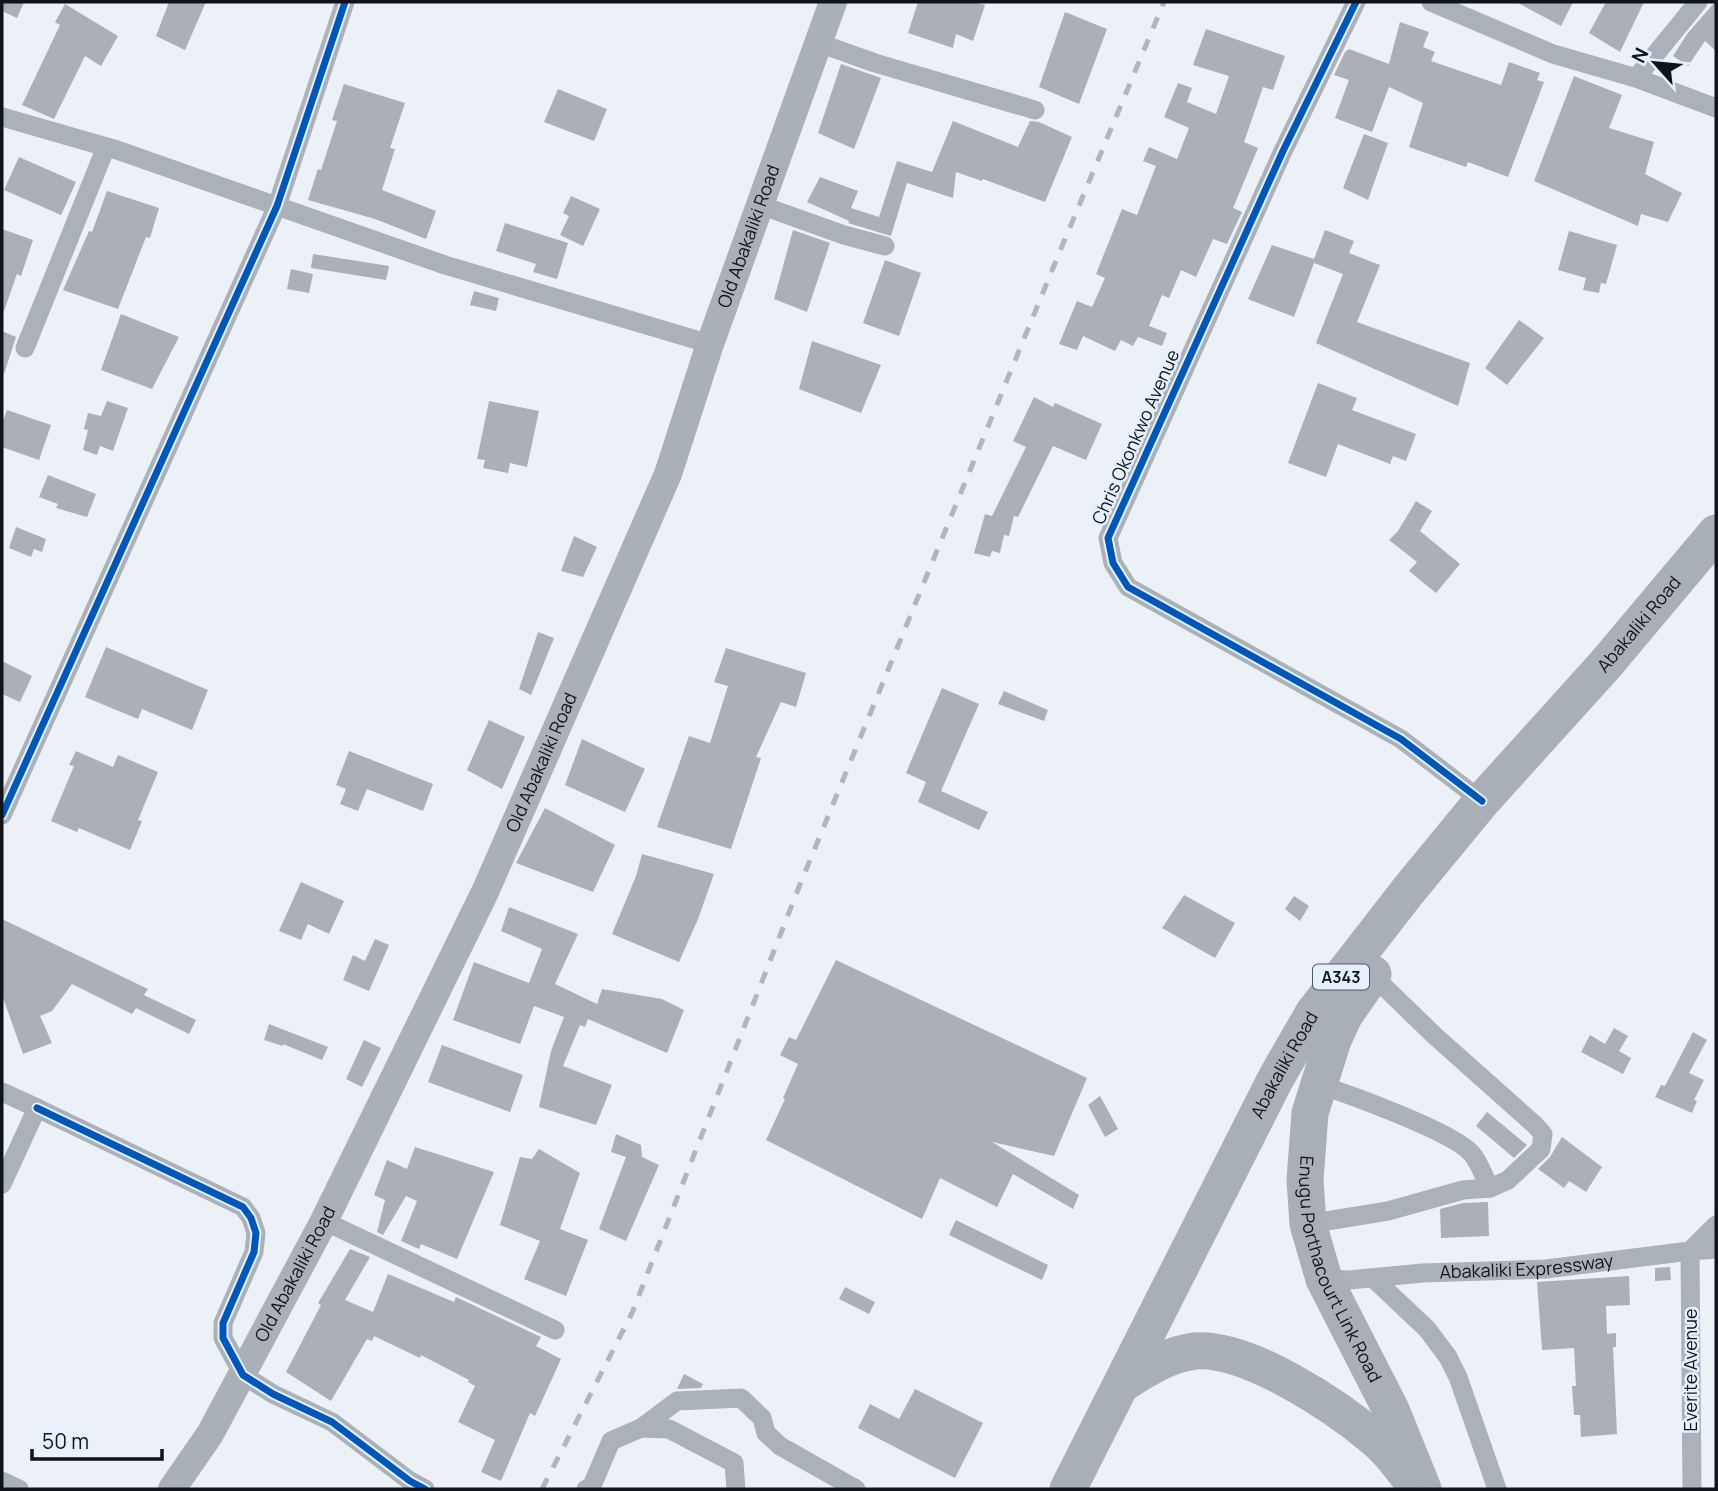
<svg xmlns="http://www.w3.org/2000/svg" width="1718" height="1491" font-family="Manrope,sans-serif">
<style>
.building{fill:#abb0b6}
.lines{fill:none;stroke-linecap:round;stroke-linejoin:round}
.street{stroke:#abb1b8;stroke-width:19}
.secondary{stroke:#aab0b8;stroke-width:28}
.highway{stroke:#a8afb6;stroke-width:37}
.rail{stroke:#b0b6bb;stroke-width:5;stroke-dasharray:12 12;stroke-linecap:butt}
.cycleway-casing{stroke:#e5f0fd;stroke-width:11}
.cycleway{stroke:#0057b8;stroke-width:7}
.labels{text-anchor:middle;stroke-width:5;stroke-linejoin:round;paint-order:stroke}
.shield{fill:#e5f0fd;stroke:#50565e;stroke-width:2}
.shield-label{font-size:16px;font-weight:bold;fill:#10141a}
.street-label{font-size:18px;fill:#10141a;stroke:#e5f0fd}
</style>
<rect width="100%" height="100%" fill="#ebf1f7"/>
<path class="building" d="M2,2h22l-7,16 -15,-7z
M169,2h37l-21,48 -29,-14z
M918,2h55l12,3 -12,36 -17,-7 -3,14 -45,-15z
M1516,2h57l-12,24z
M1606,2h38l-24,50 -31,-19z
M1715,2l1,49 -11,-10 -17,25 -15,-10 14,-22z
M65,4l53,32 -17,30 -16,-10 -31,63 -32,-14 38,-80 -5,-3z
M1065,12l42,17 -28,75 -40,-17z
M1400,22l29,10 -6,15 12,5 -4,9 70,24 8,-23 31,11 -3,7 7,2 -36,95 -40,-15 -2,5 -57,-20 14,-44 -34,-16 -17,45 -37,-14 14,-38 -15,-5 11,-23 4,-3 40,15z
M1206,29l79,27 -12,34 -10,-3 -19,55 14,6 -25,60 9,4 -15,32 -14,-5 -17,38 -15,-7 -12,28 -7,-3 -13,31 18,7 -5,13 -24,-9 -5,9 -12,-6 -6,11 -32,-15 -6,14 -18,-6 18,-43 15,6 13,-29 -9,-4 26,-65 15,6 19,-49 -13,-5 6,-14 28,12 12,-31 -25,-11 14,-34 14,5 -5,14 29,12 13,-38 -36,-11z
M841,64l40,14 -27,71 -36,-16z
M1574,76l48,19 -13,33 45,14 -9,32 37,19 -14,29 -27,-8 -3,12 -104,-45z
M344,84l61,19 -15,45 5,1 -13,41 54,21 -10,28 -51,-20 -67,-19 10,-31 3,1 16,-49 -5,-1z
M558,89l49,20 -13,32 -50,-19z
M953,121l65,26 12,-26 9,1 33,15 -27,65 -62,-23 -1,2 -26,-9 -3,26 -46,-15 -16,53 -43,-13 1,-2 -42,-19 13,-25 38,14 -7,17 28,9 18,-56 35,11z
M1364,134l24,9 -20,57 -25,-12z
M19,157l57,25 -15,33 -57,-25z
M107,191l52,17 -9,30 -4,-1 -28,72 -55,-19 26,-59 3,1z
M571,196l29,13 -17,37 -23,-11 9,-19 -6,-3z
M505,223l63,20 -11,36 -24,-7 3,-8 -40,-13z
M2,229l31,11 -12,36 -4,-2 -13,37h-2z
M793,230l37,13 -23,69 -33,-13z
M1325,230l29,11 -5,12 31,12 -23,57 113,41 -12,43 -142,-63 27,-69 -29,-11 -20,54 -46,-18 24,-54 42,14z
M1569,231l48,14 -11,39 -5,-1 -2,10 -16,-3 3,-12 -28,-8z
M313,254l76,12 -3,14 -75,-12z
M885,260l36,13 -22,63 -36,-13z
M291,269l22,5 -4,19 -22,-4z
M474,291l25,7 -3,13 -26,-6z
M121,314l58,23 -27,52 -51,-19z
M1519,320l25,18 -37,47 -22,-17z
M2,331l14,6 -12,37h-2z
M812,341l69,24 -20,48 -62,-24z
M1318,383l39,15 -5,12 64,24 -10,27 -13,-5 -3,8 -52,-20 -12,33 -38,-14z
M1034,397l19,10 2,-4 47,21 -16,36 -33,-14 -35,71 -4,-1 -5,20 -5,-1 -4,18 -8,-2 -2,6 -16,-4 11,-39 7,2 34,-69 -13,-6z
M107,401l21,7 -15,43 -13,-5 -3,9 -14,-5 5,-20 -4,-1 4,-16 13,3z
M489,401l50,10 -12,56 -17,-4 -2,10 -25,-5 2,-8 -8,-1z
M7,410l44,15 -12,35 -37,-13v-24z
M48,475l48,19 -9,23 -31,-9 2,-4 -19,-7z
M1416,501l16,10 -12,20 40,33 -24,29 -27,-22 8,-9 -28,-22 9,-9z
M16,527l30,12 -4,13 -8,-3 -3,8 -22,-9z
M574,536l23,11 -14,30 -22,-6z
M538,632l16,6 -23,57 -12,-6z
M106,647l102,43 -16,40 -50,-21 -4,10 -53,-22z
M726,648l80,25 -10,34 -15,-5 -25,55 5,1 -30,91 -74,-22 32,-91 21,7 18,-57 -14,-4z
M2,661l30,15 -12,26 -18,-8z
M942,688l37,16 -38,87 47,21 -9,18 -61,-28 8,-20 -20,-9z
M1004,691l44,19 -4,11 -46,-17z
M489,720l36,17 -23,52 -35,-19z
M582,739l63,30 -20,43 -60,-27z
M76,751l37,16 5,-12 40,17 -20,48 4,1 -12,29 -51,-22 -2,4 -26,-11 23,-55 -5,-1z
M349,751l84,33 -10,27 -56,-22 -9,22 -18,-7 6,-15 -10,-4z
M545,808l70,37 -22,47 -77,-29z
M642,854l72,20 -16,45 -19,43 -67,-28 24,-58z
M301,882l43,19 -15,33 -21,-10 -7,16 -22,-9z
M1184,895l51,28 -20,35 -53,-30z
M1294,896l15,10 -9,15 -15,-12z
M509,907l69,27 -23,50 42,20 5,-15 60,10 22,11 -17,43 -79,-34 -3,8 -5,-2 -17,41 49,19 -16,40 -57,-18 12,-56 13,-34 -30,-11 -14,38 -67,-24 21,-58 55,21 13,-34 -41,-18z
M2,919l146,70 -4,6 52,25 -7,14 -53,-26 -4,6 -60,-30 -20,27 -12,5 12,27 -29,11 -21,-59z
M375,939l14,6 -20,46 -26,-11 10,-25 12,6z
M836,960l251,118 -33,78 -62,-14 87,53 -6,14 -60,-35 -16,33 -57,-29 -18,41 -156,-79 19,-41 -2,-1 15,-34 -18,-9 9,-18 7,3z
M269,1024l59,23 -6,13 -39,-16v2l-19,-6z
M1614,1028l14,8 -9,15 12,7 -8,16 -42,-22 9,-17 15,9z
M1693,1032l14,8 -18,33 15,7 -10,20 3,1 -5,12 -37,-16 6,-12 4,1z
M364,1040l17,8 -19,39 -16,-8z
M442,1045l81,30 -13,37 -82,-30z
M1100,1096l18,33 -13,8 -17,-32z
M1487,1112l40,33 -13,13 -38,-32z
M616,1134l25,11 1,12 17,8 -33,76 -27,-12 27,-72 -15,-5z
M1562,1137l40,30 -16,25 -17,-11 -5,7 -26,-19 12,-12z
M415,1147l79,25 -37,87 -36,-15 -2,5 -18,-8 16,-40 -11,-5 -23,39 -6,-3 8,-32 -11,-5 13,-35 20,9z
M539,1149l41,24 -20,56 28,11 -22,56 -42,-17 16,-38 -40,-16 20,-68 12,2z
M1488,1202l1,34 -48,2 -1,-29 23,-6z
M956,1220l92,45 -6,15 -93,-45z
M350,1249l20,8 -25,43 28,12 15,-38 66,28 2,-5 85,40 -5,9 25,13 -26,57 -5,-3 -29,68 -20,-9 14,-32 -37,-18 17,-36 -7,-4 1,-2 -48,-25 -1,3 -46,-22 -2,5 -5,-2 -36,62 -45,-29 35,-67 -3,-2z
M1670,1267l1,13 -16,1v-13z
M1629,1276l1,29 -24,1 1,28 9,-1v14h-3l4,87 -36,3 -1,-22h-6l-2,-29h4l-2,-38 -32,2 -5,-68z
M845,1287l30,15 -6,12 -30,-15z
M684,1374l19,10 -2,4 -24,1z
M915,1389l68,34 -28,55 -97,-50 12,-24 29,15z"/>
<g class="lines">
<g class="street">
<path d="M1356,2l-73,149 -175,387 5,25 15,24 273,152 81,62"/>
<path d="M1431,2l122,52 83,24 80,30"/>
<path d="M819,43l56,20 160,47"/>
<path d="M1636,78l62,-76"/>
<path d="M2,117l115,33 328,115 265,79"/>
<path d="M760,205l84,30 41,11"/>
<path d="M25,348l81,-201"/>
<path d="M2,815l275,-609 68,-204"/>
<path d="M1317,1084c31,10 137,48 155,70 8,9 12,24 18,34"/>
<path d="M2,1092l35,16 -35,76"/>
<path d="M37,1108l206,99 8,11 5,15 -2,19 -31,71v15l20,37 30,19 59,28 78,59 15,8"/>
<path d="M324,1221l231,109"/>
<path d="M1308,1224l80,-13 75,-21 27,-2 18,-8 33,-31 2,-15 -8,-9 -100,-89 -63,-61"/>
<path d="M1373,1278l54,51 21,28 10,20 39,112"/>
<path id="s1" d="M1324,1279l25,1 74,-7 123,-4 144,-18 26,-26"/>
<path d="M2,1481l17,8"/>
<path d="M586,1489l5,-1 20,-47 30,-13"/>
<path d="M736,1489l-2,-26 -65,-34 -28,-1 36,-27 64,-3 21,20 4,15 14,13 76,43"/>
<path d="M1692,1489l-2,-238 26,-2"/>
</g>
<path class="secondary" id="s2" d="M172,1489l38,-55 114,-213 161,-329 183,-418 42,-130 123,-342"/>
<g class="highway">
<path id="s3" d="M1373,974l-29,42 -11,24 -23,73 -5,67 3,44 16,55 67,131 32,79"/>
<path d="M1122,1384c22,-14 46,-30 73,-33 53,-4 141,55 180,88 13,10 23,24 32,36"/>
<path id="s4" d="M1068,1489l208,-411 38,-66 94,-121 74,-90 123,-136 111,-132"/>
</g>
<path class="rail" d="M542,1489l90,-176 167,-426 261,-636 104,-249"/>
<defs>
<path id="cycleway" d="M1356,2l-73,149 -175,387 5,25 15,24 273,152 81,62
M2,815l275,-609 68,-204
M37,1108l206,99 8,11 5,15 -2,19 -31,71v15l20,37 30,19 59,28 78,59 15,8"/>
</defs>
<use href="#cycleway" class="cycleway-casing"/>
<use href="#cycleway" class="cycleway"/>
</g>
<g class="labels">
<rect class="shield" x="1313" y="964.5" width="56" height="25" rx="5"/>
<g class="shield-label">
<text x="1341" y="983">A343</text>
</g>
<g class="street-label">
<text dy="6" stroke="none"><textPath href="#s2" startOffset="1382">Old Abakaliki Road</textPath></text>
<text transform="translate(1136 437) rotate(-66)" y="6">Chris Okonkwo Avenue</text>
<text dy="6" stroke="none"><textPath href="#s4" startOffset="1043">Abakaliki Road</textPath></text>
<text dy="6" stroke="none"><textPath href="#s2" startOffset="816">Old Abakaliki Road</textPath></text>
<text dy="6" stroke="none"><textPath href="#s4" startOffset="476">Abakaliki Road</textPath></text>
<text dy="6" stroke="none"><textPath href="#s1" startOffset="203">Abakaliki Expressway</textPath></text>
<text dy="6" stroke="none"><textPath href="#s3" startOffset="317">Enugu Porthacourt Link Road</textPath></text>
<text dy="6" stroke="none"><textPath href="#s2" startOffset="248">Old Abakaliki Road</textPath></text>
<text transform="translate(1691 1370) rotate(-90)" y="6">Everite Avenue</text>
</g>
</g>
<rect width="1718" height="1491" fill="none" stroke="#10141a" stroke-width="7"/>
<g transform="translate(1655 63) rotate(297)" stroke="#e5f0fd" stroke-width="5" paint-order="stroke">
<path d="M0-5L12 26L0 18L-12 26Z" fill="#10141a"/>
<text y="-10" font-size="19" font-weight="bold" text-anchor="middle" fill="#10141a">N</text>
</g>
<path d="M32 1449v10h130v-10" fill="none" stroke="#10141a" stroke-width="3.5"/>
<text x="42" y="1449" font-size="21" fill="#10141a" stroke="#e5f0fd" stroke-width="5" paint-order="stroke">50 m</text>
</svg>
